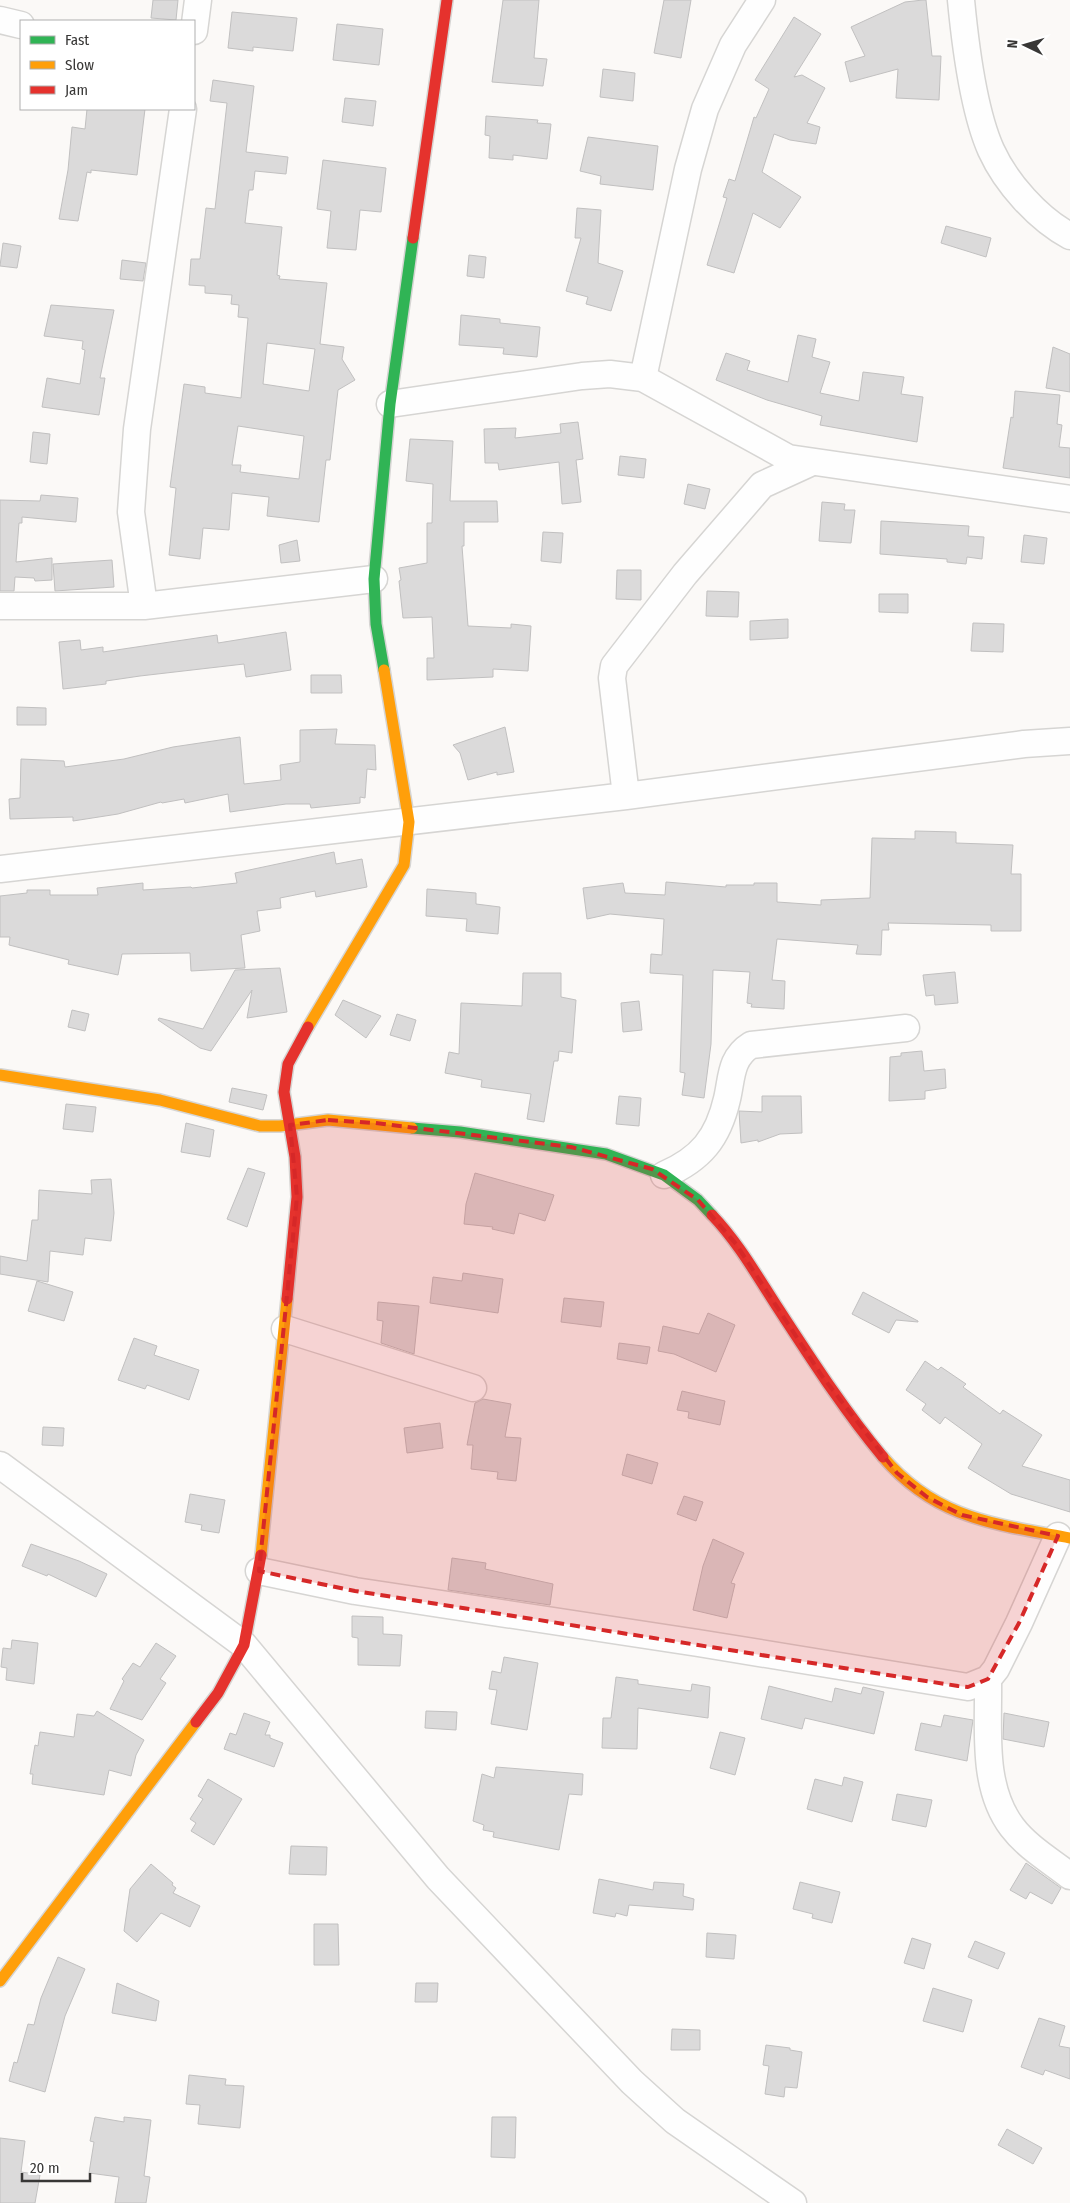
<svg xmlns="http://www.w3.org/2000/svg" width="1070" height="2203" font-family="'Fira Sans Condensed',sans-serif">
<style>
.building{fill:#dbdada;stroke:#c1c0c0;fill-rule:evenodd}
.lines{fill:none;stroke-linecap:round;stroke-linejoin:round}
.street-casing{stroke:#d6d5d3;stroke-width:29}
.fast-casing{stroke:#d6d5d3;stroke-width:14}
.slow-casing{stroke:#d6d5d3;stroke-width:14}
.jam-casing{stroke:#d6d5d3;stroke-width:14}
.street{stroke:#fefefe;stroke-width:26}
.fast{stroke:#30b455;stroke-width:11}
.slow{stroke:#ff9f0a;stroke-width:11}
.jam{stroke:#e5322d;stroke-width:11}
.marked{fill:#d62828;fill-opacity:0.2;stroke:#d62828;stroke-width:4;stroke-dasharray:10 6;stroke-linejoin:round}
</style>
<rect width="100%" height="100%" fill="#fbf9f7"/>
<path class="building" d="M153,0h25l-2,20 -25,-2z
M503,0h36l-5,58 13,1 -4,27 -51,-4z
M664,0h27l-10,58 -27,-5z
M923,0h3l6,56h9l-2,44 -43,-2 2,-29 -48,13 -5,-20 20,-6 -14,-29 54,-25z
M232,12l65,6 -4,33 -40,-4v4l-25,-3z
M794,17l27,17 -27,43 8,-2 23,13 -18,35 13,4 -4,17 -26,-4 -16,-6 -12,38 39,25 -21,31 -27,-15 -19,60 -27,-8 20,-67 -4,-1 6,-18 6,2 19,-64 2,1 13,-29 -14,-9z
M337,24l46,5 -4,36 -46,-5z
M603,69l32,4 -2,28 -33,-4z
M213,80l41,6 -8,66 42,5 -2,17 -31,-3 -2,19h-4l-4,33 37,4 -5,48 3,1 -1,3 48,4 -7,61 24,3 -2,12 13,21 -17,10 -8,70h-4l-7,62 -52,-6 2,-19 -37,-4 -3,37 -26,-2 -3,31 -31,-4 7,-67 -6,-1 14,-103 21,3v6l36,5 7,-80 -10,-1 1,-12 -8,-1 1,-9 -27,-2v-7l-16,-1 2,-26h9l6,-51 9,1 12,-106 -17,-2zM267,343l48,6 -6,42 -46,-7zM238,426l66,10 -5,43 -59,-7 1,-7h-9z
M345,98l31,3 -3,25 -31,-4z
M87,109h58l-8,66 -46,-5v3l-4,-1 -9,49 -19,-2 9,-49 4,-43 13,2z
M486,116l52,4 -1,3 14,1 -4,35 -34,-4v5l-24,-2 1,-22 -5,-1z
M588,137l70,9 -5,44 -53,-6 1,-8 -21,-5z
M323,160l63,8 -5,44 -21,-2 -4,40 -29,-2 4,-37 -14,-2z
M577,208l24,2 -3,53 25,8 -12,40 -25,-7 2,-7 -22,-6 15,-53h-6z
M946,226l45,12 -5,19 -45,-14z
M3,243l18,3 -4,22 -17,-2z
M469,255l17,2 -2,21 -17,-2z
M122,260l24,3 -3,18 -23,-2z
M51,305l63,5 -14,68h5l-6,37 -57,-8 5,-29 33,6 5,-34 -3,-1 1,-8 -39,-5z
M461,315l39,4v4l40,4 -3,30 -34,-3 1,-6 -45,-3z
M798,335l18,4 -4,18 18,5 -10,31 39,8 4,-29 41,5 -3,17 22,3 -6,45 -97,-17 2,-9 -55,-16 -51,-20 10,-27 24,8 -3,9 41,12z
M1053,347l17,7v38l-24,-4z
M1015,391l45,4 -3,29 5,1 -3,22 11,1v30l-67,-10 8,-51 2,1z
M578,422l5,37 -7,1 5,42 -19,2 -3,-42 -60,8 -1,-7h-13l-1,-34 32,-1 -1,10 46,-5 -1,-9z
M33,432l17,2 -3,30 -17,-2z
M410,439l43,2 -3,60h47l1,21h-34v24h-2l6,80 43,2v-4l20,2 -3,45 -35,-2v8l-66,3v-22h7l-2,-41 -29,1 -4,-37 2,-1 -2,-12 28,-5v-40h5l1,-39 -27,-3z
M620,456l26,3 -2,19 -26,-3z
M688,484l22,5 -5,20 -21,-5z
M41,495l37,3 -2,24 -54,-5v6h-3l-3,39 36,-4v22l-17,1 -1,-3 -19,-1 -1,14h-14v-91l40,1z
M822,502l23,2 -1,6h11l-4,33 -32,-2z
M881,521l88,5 -1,10 16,1 -2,22 -15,-2 -1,7 -19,-2v-3l-67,-5z
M543,532l20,1 -2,30 -20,-2z
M1024,535l23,3 -3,26 -23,-2z
M297,540l3,21 -19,2 -2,-18z
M112,560l2,27 -59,4 -2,-27z
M617,570h24v30l-25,-1z
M707,591l32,1 -1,25 -32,-1z
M879,594h29v19l-29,-1z
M788,619v19l-38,2v-19z
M973,623l31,1 -1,28 -32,-1z
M286,632l5,38 -45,7 -2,-13 -104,12 -34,5v3l-43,5 -4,-47 21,-2 1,10 22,-3v5l114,-17 1,8z
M311,675h30l1,18h-31z
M17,707l29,1v17h-29z
M505,727l9,45 -17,3v-3l-29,8 -8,-27 -7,-8z
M337,729l-2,15 40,1 1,25 -9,-1 -2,29 -5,-1v6l-49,5 -1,-4h-24l-56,8 -2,-18 -43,9 -1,-4 -22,4 -1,-1 -43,12 -45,7v-4l-63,2 -1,-20 11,-1 1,-39 43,2 1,6 59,-8 49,-12 67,-10 4,47 37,-4 -1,-15 20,-3v-32z
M915,831l41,1v11l57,2 -2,29h10v57h-30v-6l-103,-2 1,7h-7l-1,25 -25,-1 2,-9 -81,-6 -5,41 13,1 -1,28 -33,-2 1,-3 -5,-1 3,-31 -37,-2 -2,74 -7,54 -22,-3 3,-22 -5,-1 3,-97 -33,-2 1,-19 11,1 2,-36 -54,-5 -23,5 -4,-31 40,-5 2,10 40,2 1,-13 60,5v-2h28v-2h23v19l44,3v-5l49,-2 2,-60 43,1z
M334,852l2,12 26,-5 5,28 -51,10 -1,-6 -35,7 1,10 -24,3 3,20 -19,4 4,33 -54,3 -1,-18 -68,1 -4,21 -50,-11 1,-4 -60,-15 1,-8h-10v-41l27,-3v-3h23v5h48l-1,-7 46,-5v7l48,-3 1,1 45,-5 -2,-10z
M427,889l49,4v11l24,3 -2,27 -32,-3 1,-12 -41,-3z
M280,968l7,44 -40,6 5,-28 -41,61 -11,-3 -42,-28 1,-2 44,11 32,-59z
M955,972l3,31 -23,2 -1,-10 -8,1 -3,-21z
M523,973h38v24l15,3 -4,53 -13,-2 -1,10h-4l-10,61 -17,-3 4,-25 -50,-7 1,-7 -37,-7 4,-21 10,2 2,-51 61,3z
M343,1000l38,16 -15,22 -31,-23z
M639,1001l3,29 -19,2 -2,-29z
M72,1010l17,4 -4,17 -17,-4z
M397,1014l19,6 -6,21 -20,-6z
M922,1051l2,20 21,-2 1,19 -21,3v8l-36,2 1,-44 11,-1v-3z
M232,1088l35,7 -4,15 -34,-8z
M619,1096l22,2 -2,28 -23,-2z
M762,1096h39l1,37 -22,1 -22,8v-2l-17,3 -2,-32 23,1z
M66,1104l30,3 -3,25 -30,-3z
M186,1123l28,7 -4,27 -29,-5z
M248,1168l17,5 -18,54 -20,-8z
M475,1173l79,22 -9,26 -26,-8 -5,21 -22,-5 1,-2 -29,-3 2,-20z
M111,1179l3,34 -3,28 -26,-3 -2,17 -33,-4 -2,31 -48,-8v-18l27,5 5,-41h6l1,-30 53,4 -1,-14z
M463,1273l40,6 -5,34 -68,-10 3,-26 29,4z
M37,1281l36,11 -9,29 -36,-10z
M863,1292l55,29v1l-22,-2 -7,13 -37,-19z
M564,1298l40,4 -3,25 -40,-5z
M378,1302l41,4 -5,48 -33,-11 2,-22 -6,-1z
M708,1313l27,12 -19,47 -42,-18 -16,-3 5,-25 36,8z
M134,1338l23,8 -3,9 45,15 -10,30 -42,-15 -2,4 -27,-9z
M619,1343l31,4 -3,17 -30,-5z
M925,1361l13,9 3,-3 25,17 -3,3 37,27 3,-4 39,25 -20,31 48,14v32l-59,-18 -43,-26 14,-24 -37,-27 -5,7 -18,-14 4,-6 -20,-14z
M682,1391l43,10 -5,24 -32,-7 1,-6 -12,-2z
M483,1399l28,5 -6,33 16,1 -5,43 -19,-2 1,-7 -27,-3 2,-24h-6l8,-42z
M440,1423l3,25 -36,5 -3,-25z
M43,1427l21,1 -1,18 -21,-1z
M627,1454l31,9 -6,21 -30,-9z
M190,1494l35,6 -6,33 -18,-3 1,-5 -17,-3z
M684,1496l19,6 -7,19 -19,-7z
M713,1539l31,14 -13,30 4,1 -8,34 -34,-8 10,-44z
M31,1544l48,17 28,13 -11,23 -48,-23 -1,2 -25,-10z
M452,1558l34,5 -1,6 68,15 -3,21 -102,-15z
M352,1616l31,1v17l19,1 -2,31 -42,-1v-27l-6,-1z
M12,1640l26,3 -4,41 -28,-4 1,-12 -6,-1 2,-19 8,1z
M156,1643l20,13 -16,23 6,4 -24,37 -32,-11 14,-28 -2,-2 11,-16 7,4z
M504,1657l34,6 -11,67 -36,-6 6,-34 -8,-1 3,-18 9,2z
M616,1677l22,3v4l53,7 1,-7 18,3 -2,31 -70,-10 -1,41 -35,-1 1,-30h8z
M769,1686l63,16 3,-14 26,6 2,-7 21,5 -10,42 -69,-16 -3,11 -41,-10z
M97,1711l47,29 -8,15 -5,21 -22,-6 -5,25 -72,-11 1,-10h-3l5,-29 3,1 2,-14 34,5 3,-23 17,2z
M426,1711l31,1 -1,18 -31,-2z
M244,1713l26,9 -5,13h5v3l13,5 -9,24 -50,-18 6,-16 6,2z
M1004,1713l45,9 -5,25 -41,-8z
M944,1715l29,5 -6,41 -52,-11 6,-27 20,4z
M720,1732l25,6 -10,37 -25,-7z
M496,1767l87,7 -1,21 -13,-1 -10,56 -66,-13 1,-5 -11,-2 1,-5 -11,-4 9,-47 12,4z
M844,1777l19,5 -11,40 -45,-13 8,-30 27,7z
M208,1779l34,20 -28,46 -23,-14 5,-8 -6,-4 13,-20 -5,-3z
M897,1794l35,6 -6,27 -34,-7z
M291,1846l36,1 -1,28 -37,-1z
M1026,1863l35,25 -9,16 -22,-12 -4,7 -16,-9z
M151,1864l22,19 -1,2 4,3 -3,5 27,13 -10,21 -29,-14 -24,29 -13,-11 6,-42z
M599,1879l54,11 1,-8 30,2 -1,12 11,3 -1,11 -64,-5 -2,11 -11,-3 -1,4 -22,-4z
M800,1882l40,10 -8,31 -20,-5 1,-4 -20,-5z
M314,1924h24l1,41h-25z
M707,1933l29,2 -2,24 -28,-2z
M912,1938l19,6 -7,25 -20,-6z
M975,1941l30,12 -7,16 -30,-12z
M58,1957l27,12 -20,47 -20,76 -36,-11 5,-19 3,1 11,-39 6,1 7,-27z
M117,1983l42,18 -3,20 -44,-8z
M416,1983h22l-1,19h-22z
M933,1988l39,12 -9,32 -40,-11z
M1039,2018l26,8 -6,20 11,2v31l-25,-9 -2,5 -22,-8z
M672,2029l28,1v20h-29z
M766,2045l24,3v2l12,2 -5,36 -12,-1 -1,10 -19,-3 4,-28 -6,-1z
M189,2075l37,4 -1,6 19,1 -4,42 -42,-4 2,-19 -14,-1z
M95,2117l29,5v-5l27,3 -7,56 6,1 -4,26h-31l4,-26 -30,-4 5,-31 -4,-1z
M492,2117h24l-1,41 -24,-1z
M1007,2129l35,19 -9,16 -35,-19z
M0,2138l25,3 -4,31 19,3 -5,28h-35z"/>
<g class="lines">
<defs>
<path id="street" d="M961,0c4,42 13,112 30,150 15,33 47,69 79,86
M0,20l21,5
M194,31l4,-31
M643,378l45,-209 17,-60 28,-64 29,-45
M390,404l192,-28 28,-2 33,4 145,80 282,41
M0,606h144l230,-27
M144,606l-13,-94 6,-83 46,-320
M626,796l-14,-118 2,-12 71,-92 77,-89 48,-22
M0,869l626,-73 398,-52 46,-3
M664,1175c37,-16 54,-37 63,-76 5,-21 3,-41 24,-54l155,-17
M285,1329l188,59
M0,1465l244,180 194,233 194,204 43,39 118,82
M259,1571l96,20 343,52 270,44 20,-8 8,-10 23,-46 39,-87
M988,1679c1,49 -7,107 24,148 15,20 39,34 58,49"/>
<path id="fast" d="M384,670l-8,-46 -2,-45 16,-175 23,-166
M412,1128l48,4 146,22 58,21 34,25 14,15"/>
<path id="slow" d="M308,1027l96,-162 5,-43 -25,-152
M0,1075l160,25 100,26h20l48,-6 84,8
M883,1457c53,62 112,67 187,81
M261,1555l26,-256
M0,1981l196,-259"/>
<path id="jam" d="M413,238l34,-238
M712,1215c25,26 44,59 64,90 34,52 67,104 107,152
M287,1299l10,-102 -2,-40 -11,-65 4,-28 20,-37
M196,1722l22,-29 26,-48 17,-90"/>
</defs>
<use href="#street" class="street-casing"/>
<use href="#fast" class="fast-casing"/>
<use href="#slow" class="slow-casing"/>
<use href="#jam" class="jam-casing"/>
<use href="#street" class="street"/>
<use href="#fast" class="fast"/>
<use href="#slow" class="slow"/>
<use href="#jam" class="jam"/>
</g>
<path class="marked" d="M328,1120l47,3 196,24 81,22 46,31 38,44 86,132 75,97 30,24 35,18 96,21 -39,87 -31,56 -20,8 -10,-1 -603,-95 -96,-20 38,-374 -7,-72z"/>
<rect x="20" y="20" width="175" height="90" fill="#ffffff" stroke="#afafaf"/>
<rect x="30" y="36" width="25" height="8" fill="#30b455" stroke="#afafaf"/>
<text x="65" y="45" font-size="15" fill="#383736">Fast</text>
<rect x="30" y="61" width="25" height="8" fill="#ff9f0a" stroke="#afafaf"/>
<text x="65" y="70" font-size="15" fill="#383736">Slow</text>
<rect x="30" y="86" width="25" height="8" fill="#e5322d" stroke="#afafaf"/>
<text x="65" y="95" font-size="15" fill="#383736">Jam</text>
<g transform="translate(1025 45) rotate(275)" stroke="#ffffff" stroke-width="4" paint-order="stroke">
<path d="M0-4L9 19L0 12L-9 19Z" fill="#383736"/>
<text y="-8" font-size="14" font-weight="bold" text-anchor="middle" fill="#383736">N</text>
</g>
<path d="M22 2173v8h68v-8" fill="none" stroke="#383736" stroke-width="2.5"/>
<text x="30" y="2173" font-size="15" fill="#383736" stroke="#ffffff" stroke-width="4" paint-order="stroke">20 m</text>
</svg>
